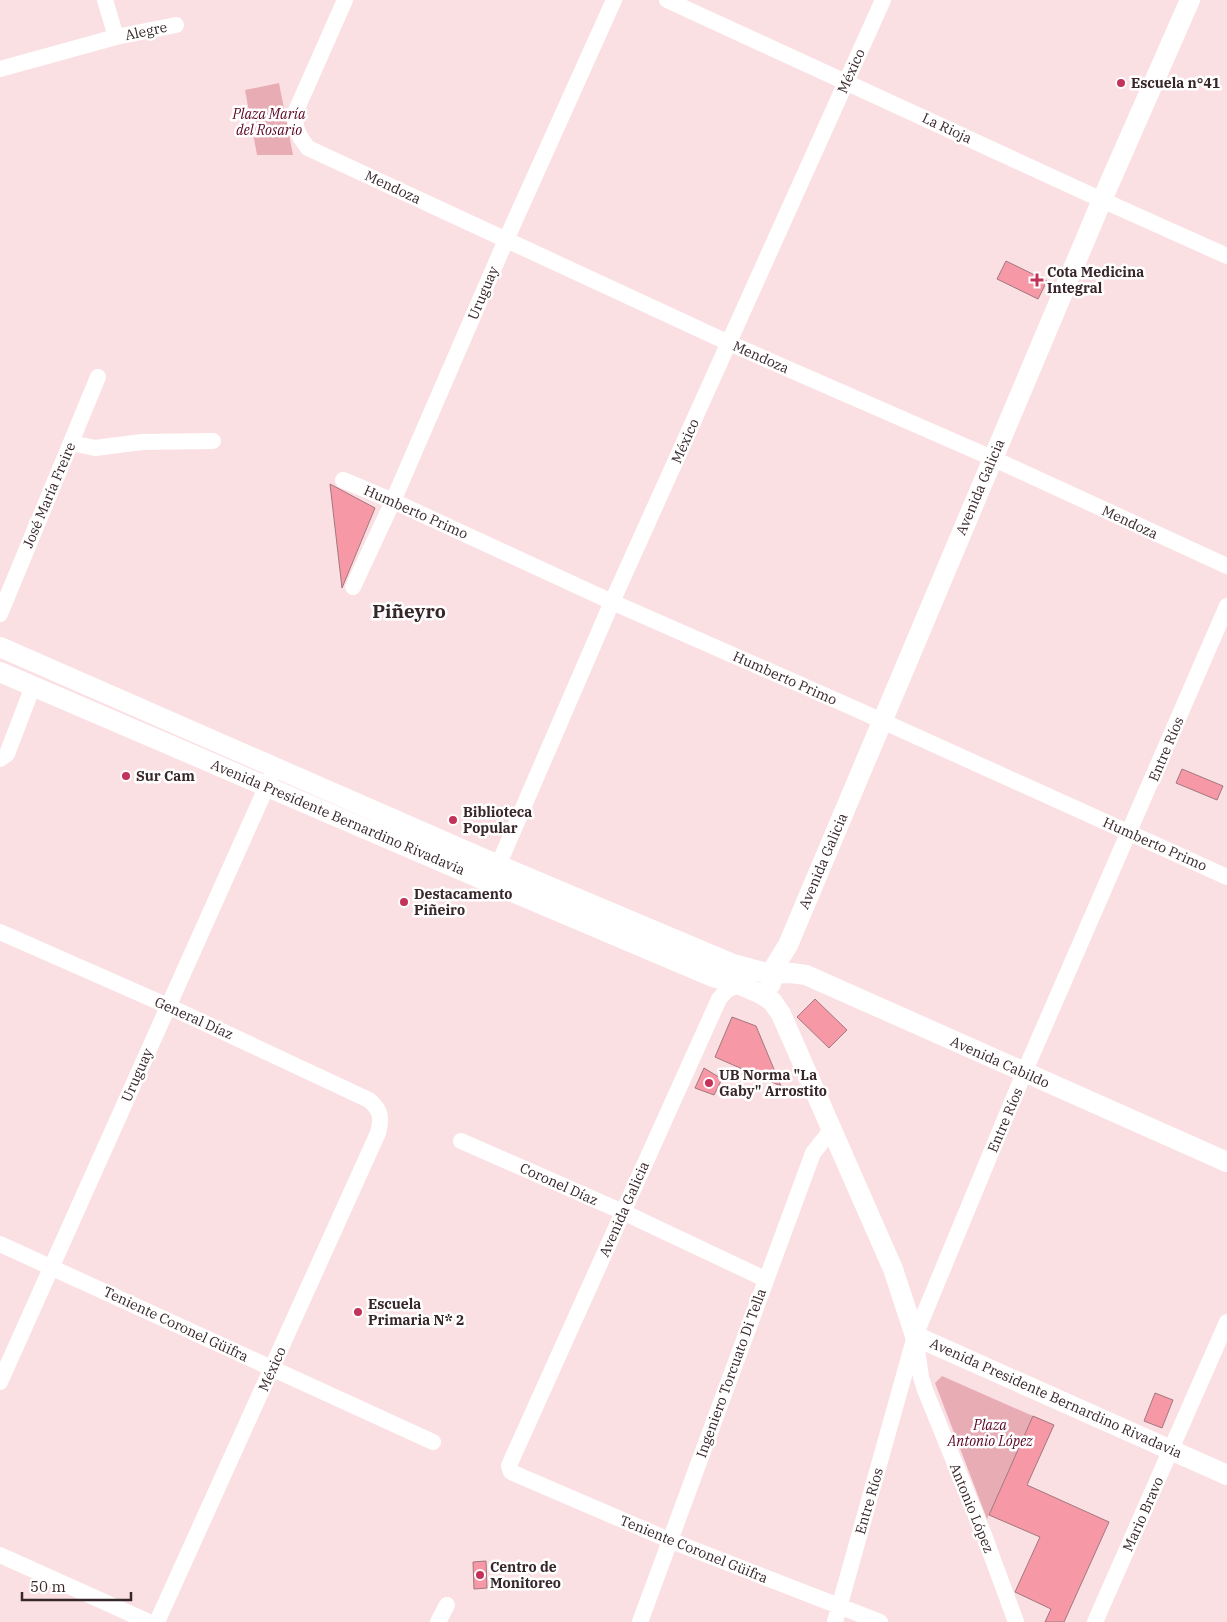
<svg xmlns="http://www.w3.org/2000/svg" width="1227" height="1622" font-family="'IBM Plex Serif',serif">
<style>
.green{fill:#e8acb4}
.building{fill:#f798a7;stroke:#a0787d}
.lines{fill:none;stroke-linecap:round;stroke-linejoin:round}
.minor{stroke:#fff;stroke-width:16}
.major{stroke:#fff;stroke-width:20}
.poi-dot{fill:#c23259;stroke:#fff;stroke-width:2}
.labels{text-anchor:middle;stroke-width:5;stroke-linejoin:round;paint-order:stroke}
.street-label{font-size:14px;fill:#38272a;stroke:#fff}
.poi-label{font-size:14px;font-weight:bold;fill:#38272a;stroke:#fff;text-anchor:start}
.park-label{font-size:14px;font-style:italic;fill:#5b0421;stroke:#fff}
.district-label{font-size:19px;font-weight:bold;fill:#38272a;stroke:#fff}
</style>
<rect width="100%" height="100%" fill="#fbe0e3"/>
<path class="green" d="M279,83l14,72h-36l-12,-65z
M942,1376l91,40 -46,103 -52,-136z"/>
<path class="building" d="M1006,261l41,20 -9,18 -41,-20z
M330,484l45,24 -33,80z
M1182,769l41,17 -6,14 -41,-17z
M815,999l32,31 -18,18 -32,-31z
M732,1017l24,9 25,60 -66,-29z
M704,1068l18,11 -8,16 -19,-7z
M1155,1393l18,7 -11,28 -18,-7z
M1033,1416l21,9 -27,60 82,37 -45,100h-19l6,-13 -36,-17 25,-55 -51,-22z
M486,1561l1,27 -13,1 -1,-27z"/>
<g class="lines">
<path class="minor" d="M105,0l11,37
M345,0l-50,113c0,17 3,22 13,35l421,195 263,115 235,108
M667,0l435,200 125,56
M0,69l116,-32 60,-12
M71,443l24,5 47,-6 71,-1
M343,480l50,21 219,101 237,104 378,171
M353,587l40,-86 113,-261 108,-240
M0,614l98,-237
M0,759l7,-5 26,-68
M494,875l118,-273 271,-602
M0,932l168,74 201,94c12,10 13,18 9,33l-221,489
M744,982l-17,8 -8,9 -208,462 -2,5 2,6 158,68 211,82
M461,1141l162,71 142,67
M0,1244l433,198
M916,1343l5,34 4,13 59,145 32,87
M0,1382l275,-614
M0,1555l149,67
M438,1622l9,-17
M640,1622l173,-469 19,-24
M835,1622l80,-286 109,-263 203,-467
M1095,1622l132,-300"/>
<path class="major" d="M0,647l498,218 235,99 37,10 21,-1 15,2 421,187
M0,672l491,211 222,94 25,7 21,9 13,8 9,13 112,255 22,67 312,139
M771,984l-1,-10 18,-29 314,-745 88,-200"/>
</g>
<g class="poi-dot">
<circle cx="1121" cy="83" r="5"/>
<path d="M1034.5 272.5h5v5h5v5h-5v5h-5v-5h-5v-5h5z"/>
<circle cx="126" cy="776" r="5"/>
<circle cx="453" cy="820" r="5"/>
<circle cx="404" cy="902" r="5"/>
<circle cx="709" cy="1083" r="5"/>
<circle cx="358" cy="1312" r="5"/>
<circle cx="480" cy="1575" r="5"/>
</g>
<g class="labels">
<g class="street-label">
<text transform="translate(146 31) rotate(-12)" y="5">Alegre</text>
<text transform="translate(851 71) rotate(-66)" y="5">México</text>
<text transform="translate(947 128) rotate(25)" y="5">La Rioja</text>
<text transform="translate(393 187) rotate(25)" y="5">Mendoza</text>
<text transform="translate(483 293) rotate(-67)" y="5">Uruguay</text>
<text transform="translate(761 357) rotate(24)" y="5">Mendoza</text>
<text transform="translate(685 441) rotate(-66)" y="5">México</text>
<text transform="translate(980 487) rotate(-67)" y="5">Avenida Galicia</text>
<text transform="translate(49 495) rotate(-67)" y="5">José María Freire</text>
<text transform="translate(416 512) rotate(24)" y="5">Humberto Primo</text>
<text transform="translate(1130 522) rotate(25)" y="5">Mendoza</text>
<text transform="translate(785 678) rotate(24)" y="5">Humberto Primo</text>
<text transform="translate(1166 749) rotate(-67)" y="5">Entre Ríos</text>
<text transform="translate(338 817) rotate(23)" y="5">Avenida Presidente Bernardino Rivadavia</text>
<text transform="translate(1155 844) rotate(24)" y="5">Humberto Primo</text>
<text transform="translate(823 861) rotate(-67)" y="5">Avenida Galicia</text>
<text transform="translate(194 1018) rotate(24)" y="5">General Díaz</text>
<text transform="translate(1000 1062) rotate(24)" y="5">Avenida Cabildo</text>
<text transform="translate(137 1075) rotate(-66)" y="5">Uruguay</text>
<text transform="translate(1005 1120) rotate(-67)" y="5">Entre Ríos</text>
<text transform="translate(559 1184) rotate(24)" y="5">Coronel Díaz</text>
<text transform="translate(624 1209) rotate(-66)" y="5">Avenida Galicia</text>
<text transform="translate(176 1324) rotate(25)" y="5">Teniente Coronel Güifra</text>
<text transform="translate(272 1369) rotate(-66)" y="5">México</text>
<text transform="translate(731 1373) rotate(-70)" y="5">Ingeniero Torcuato Di Tella</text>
<text transform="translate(1056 1398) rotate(24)" y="5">Avenida Presidente Bernardino Rivadavia</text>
<text transform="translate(869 1501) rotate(-74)" y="5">Entre Ríos</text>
<text transform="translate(972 1508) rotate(68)" y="5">Antonio López</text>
<text transform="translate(1143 1514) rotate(-66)" y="5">Mario Bravo</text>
<text transform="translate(694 1549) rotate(22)" y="5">Teniente Coronel Güifra</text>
</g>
<g class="poi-label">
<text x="1131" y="88">Escuela n°41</text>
<text x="1047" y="277">Cota Medicina<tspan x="1047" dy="16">Integral</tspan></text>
<text x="136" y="781">Sur Cam</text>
<text x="463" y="817">Biblioteca<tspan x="463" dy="16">Popular</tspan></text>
<text x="414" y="899">Destacamento<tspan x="414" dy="16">Piñeiro</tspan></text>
<text x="719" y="1080">UB Norma "La<tspan x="719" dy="16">Gaby" Arrostito</tspan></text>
<text x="368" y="1309">Escuela<tspan x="368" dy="16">Primaria N* 2</tspan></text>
<text x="490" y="1572">Centro de<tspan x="490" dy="16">Monitoreo</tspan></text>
</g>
<g class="park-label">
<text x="269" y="119">Plaza María<tspan x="269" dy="16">del Rosario</tspan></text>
<text x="990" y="1430">Plaza<tspan x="990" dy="16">Antonio López</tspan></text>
</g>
<g class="district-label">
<text x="409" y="618">Piñeyro</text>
</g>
</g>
<path d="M22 1592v8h109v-8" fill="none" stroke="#38272a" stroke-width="2.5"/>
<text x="30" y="1592" font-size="15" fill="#38272a" stroke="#ffffff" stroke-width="4" paint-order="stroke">50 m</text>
</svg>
